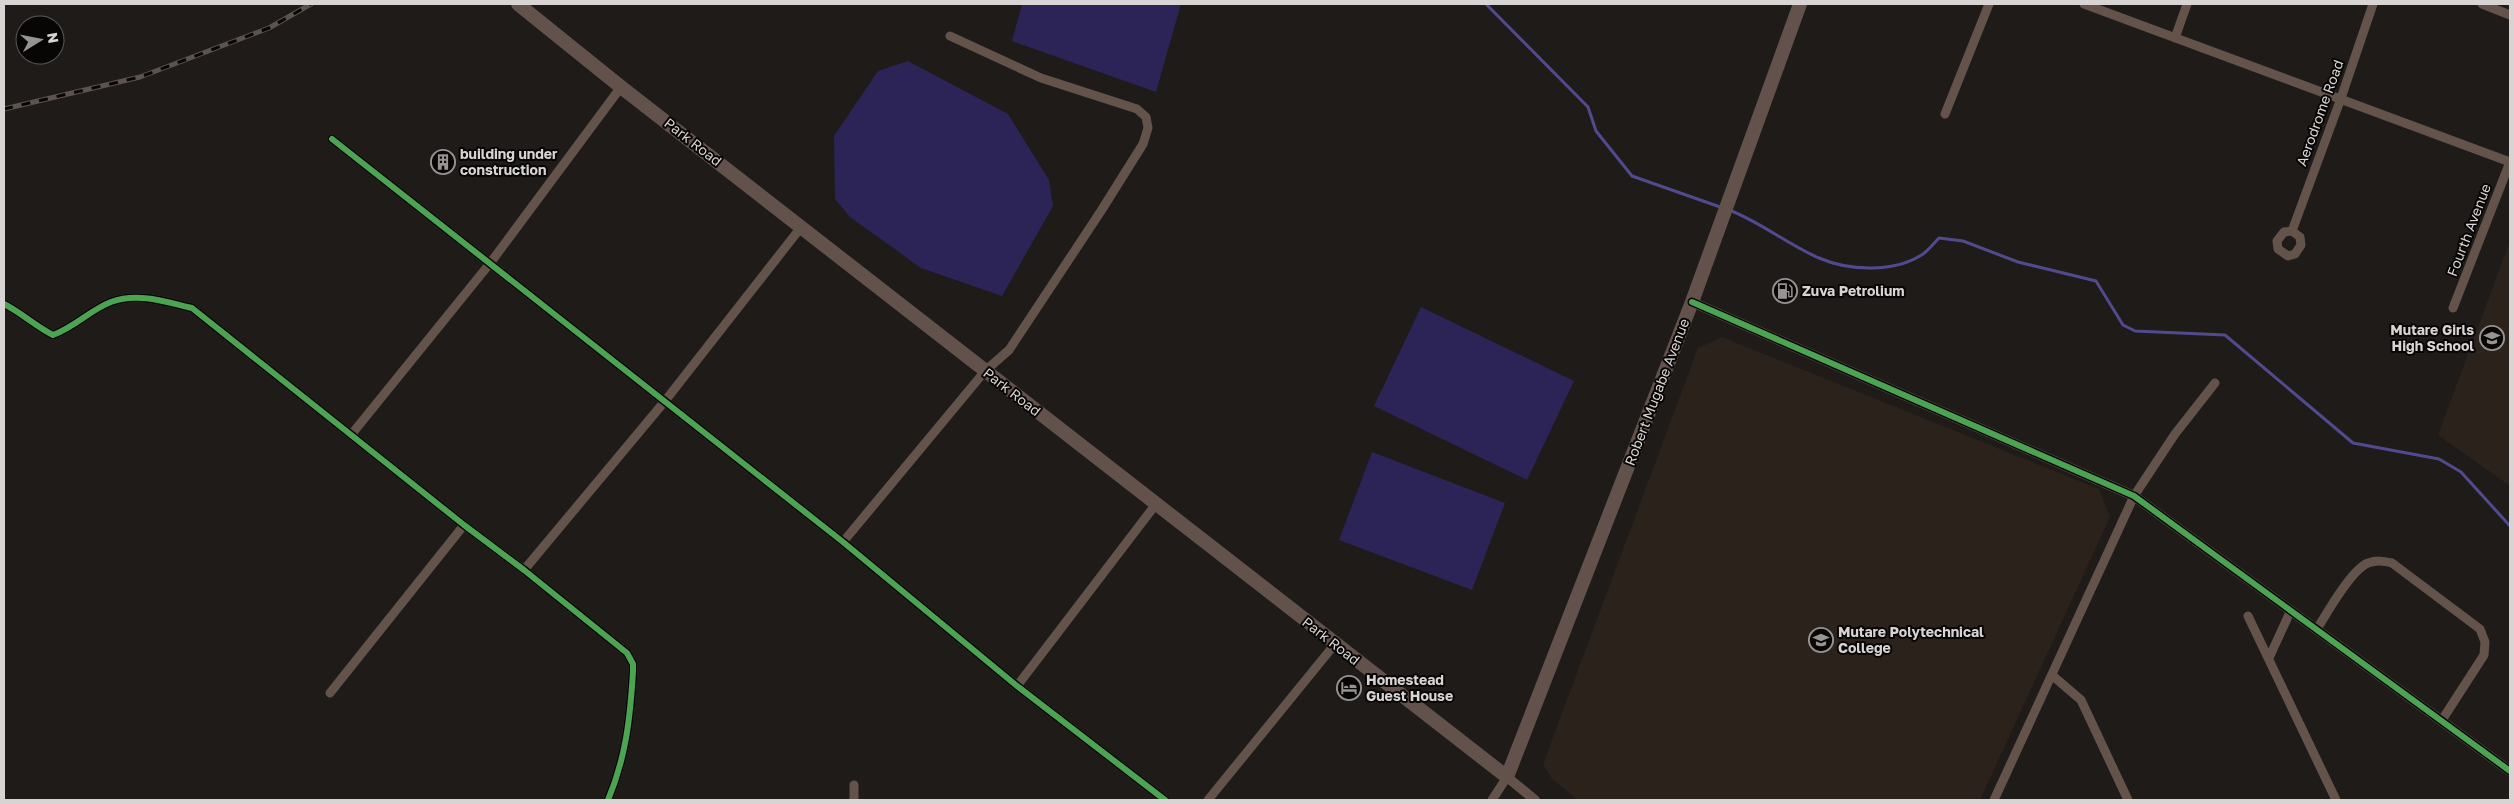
<svg xmlns="http://www.w3.org/2000/svg" width="2514" height="804" font-family="'Golos Text',sans-serif">
<style>
.built{fill:#2b221c}
.green{fill:#2c2457}
.lines{fill:none;stroke-linecap:round;stroke-linejoin:round}
.stream{stroke:#524a8f;stroke-width:3}
.minor{stroke:#64534a;stroke-width:9}
.tertiary{stroke:#64534a;stroke-width:10}
.trunk{stroke:#62524b;stroke-width:14}
.rail-casing{stroke:#5c534f;stroke-width:5}
.rail{stroke:#080605;stroke-width:3;stroke-dasharray:9;stroke-linecap:butt}
.cycleway-casing{stroke:#080605;stroke-width:9}
.cycleway{stroke:#4ca352;stroke-width:6}
.labels{text-anchor:middle;stroke-width:4;stroke-linejoin:round;paint-order:stroke}
.street-label{font-size:14px;fill:#d8d4d3;stroke:#080605}
.poi-label{font-size:14px;font-weight:bold;fill:#d8d4d3;stroke:#080605;text-anchor:start}
</style>
<rect width="100%" height="100%" fill="#1e1b19"/>
<path class="built" d="M2510,241v245l-72,-51z
M1722,337l377,152 11,28 -130,283h-402l-26,-21 -9,-15 155,-416z"/>
<path class="green" d="M1022,4h159l-25,88 -144,-51z
M908,61l100,53 41,66 4,26 -51,90 -81,-28 -71,-51 -15,-18 -1,-63 44,-65z
M1421,307l153,74 -47,99 -153,-74z
M1372,452l133,51 -33,87 -133,-50z"/>
<g class="lines">
<path class="stream" d="M1486,4l102,103 8,24 36,45 91,32
M1729,210c32,12 59,35 90,48 30,13 76,15 104,-4 6,-4 11,-11 16,-16l24,3 55,21 78,19 27,44 12,6 90,4 128,108 86,16 22,13 49,54"/>
<path class="minor" d="M2084,4l426,158 -57,146
M2482,4l28,11
M2175,38l12,-34
M1945,114l44,-110
M332,139l511,403 174,144 148,114
M2292,231l8,6 1,8 -6,9 -7,2 -10,-7 -1,-8 7,-9 8,-1 48,-130 33,-97
M4,304c18,9 31,22 49,31 22,-8 37,-25 58,-33 27,-10 55,0 81,6l272,217 60,45 103,83 6,11v8c-3,47 -7,85 -25,128
M351,435l140,-173 130,-175
M843,542l142,-171 24,-21 92,-139 42,-67 5,-16 -2,-11 -9,-8 -96,-31 -91,-42
M524,570l141,-169 137,-175
M2248,616l88,184
M2317,629c10,-16 34,-59 51,-66 9,-3 15,-2 24,0l88,66 5,13 -1,13 -42,65
M2269,658l22,-48
M2053,676l28,24 47,100
M1017,686l139,-182
M330,693l134,-168
M854,800v-15
M1208,800l127,-156
M1492,800l15,-23
M1994,800l140,-304 41,-62 40,-51"/>
<path class="tertiary" d="M1692,302l442,194 376,275
M1507,777l28,23"/>
<path class="trunk" d="M518,4l103,83 886,690 185,-475 108,-298"/>
<defs>
<path id="rail" d="M4,109l136,-32 129,-49 42,-24"/>
</defs>
<use href="#rail" class="rail-casing"/>
<use href="#rail" class="rail"/>
<defs>
<path id="cycleway" d="M332,139l511,403 174,144 148,114
M1692,302l442,194 376,275
M4,304c18,9 31,22 49,31 22,-8 37,-25 58,-33 27,-10 55,0 81,6l272,217 60,45 103,83 6,11v8c-3,47 -7,85 -25,128"/>
</defs>
<use href="#cycleway" class="cycleway-casing"/>
<use href="#cycleway" class="cycleway"/>
</g>
<defs>
<symbol id="building-ring" viewBox="-11 -11 22 22"><circle r="9.5" fill="#080605" stroke="#979392" stroke-width="1.5"/><path d="M-4-6H4V6H1V3H-1V6H-4ZM-2.5-4.3h1.7v1.8h-1.7ZM.8-4.3h1.7v1.8H.8ZM-2.5-1h1.7V.8h-1.7ZM.8-1h1.7V.8H.8Z" fill="#979392"/></symbol>
<symbol id="fuel-ring" viewBox="-11 -11 22 22"><circle r="9.5" fill="#080605" stroke="#979392" stroke-width="1.5"/><path d="M-5.5-6h7V0h2V4h1.3V-2.5L3-4.5l.8-.8L6-3V5H2.5V1h-1V6h-7ZM-4.2-4.7v3.2H.2V-4.7Z" fill="#979392"/></symbol>
<symbol id="school-ring" viewBox="-11 -11 22 22"><circle r="9.5" fill="#080605" stroke="#979392" stroke-width="1.5"/><path d="M0-5L7-2L0 1L-7-2ZM-4 1L0 2.5L4 1V4Q0 6-4 4Z" fill="#979392"/></symbol>
<symbol id="university-ring" viewBox="-11 -11 22 22"><circle r="9.5" fill="#080605" stroke="#979392" stroke-width="1.5"/><path d="M0-5L7-2L0 1L-7-2ZM-4 1L0 2.5L4 1V4Q0 6-4 4Z" fill="#979392"/></symbol>
<symbol id="hotel-ring" viewBox="-11 -11 22 22"><circle r="9.5" fill="#080605" stroke="#979392" stroke-width="1.5"/><path d="M-6-4.5h1.5V1H6V5H4.5V3h-9V5H-6ZM-4 0a1.8 1.8 0 1 1 3.6 0ZM.5 0V-2.5h3Q6-2.5 6 0Z" fill="#979392"/></symbol>
</defs>
<g fill-rule="evenodd">
<use href="#building-ring" x="429" y="148" width="28" height="28"/>
<use href="#fuel-ring" x="1771" y="277" width="28" height="28"/>
<use href="#school-ring" x="2478" y="324" width="28" height="28"/>
<use href="#university-ring" x="1807" y="626" width="28" height="28"/>
<use href="#hotel-ring" x="1335" y="674" width="28" height="28"/>
</g>
<g class="labels">
<g class="street-label">
<text transform="translate(2320 113) rotate(-70)" y="5">Aerodrome Road</text>
<text transform="translate(693 142) rotate(38)" y="5">Park Road</text>
<text transform="translate(2469 230) rotate(-69)" y="5">Fourth Avenue</text>
<text transform="translate(1012 392) rotate(38)" y="5">Park Road</text>
<text transform="translate(1657 392) rotate(-69)" y="5">Robert Mugabe Avenue</text>
<text transform="translate(1331 641) rotate(38)" y="5">Park Road</text>
</g>
<g class="poi-label">
<text x="460" y="159">building under<tspan x="460" dy="16">construction</tspan></text>
<text x="1802" y="296">Zuva Petrolium</text>
<text x="2474" y="335" text-anchor="end">Mutare Girls<tspan x="2474" dy="16">High School</tspan></text>
<text x="1838" y="637">Mutare Polytechnical<tspan x="1838" dy="16">College</tspan></text>
<text x="1366" y="685">Homestead<tspan x="1366" dy="16">Guest House</tspan></text>
</g>
</g>
<rect width="2514" height="804" fill="none" stroke="#d8d4d3" stroke-width="10"/>
<g transform="translate(40 40) rotate(80)"><circle r="24" fill="#080605" stroke="#5b5857"/>
<path d="M0-4L9 19L0 12L-9 19Z" fill="#979392"/>
<text y="-8" font-size="14" font-weight="bold" text-anchor="middle" fill="#d8d4d3">N</text>
</g>
</svg>
